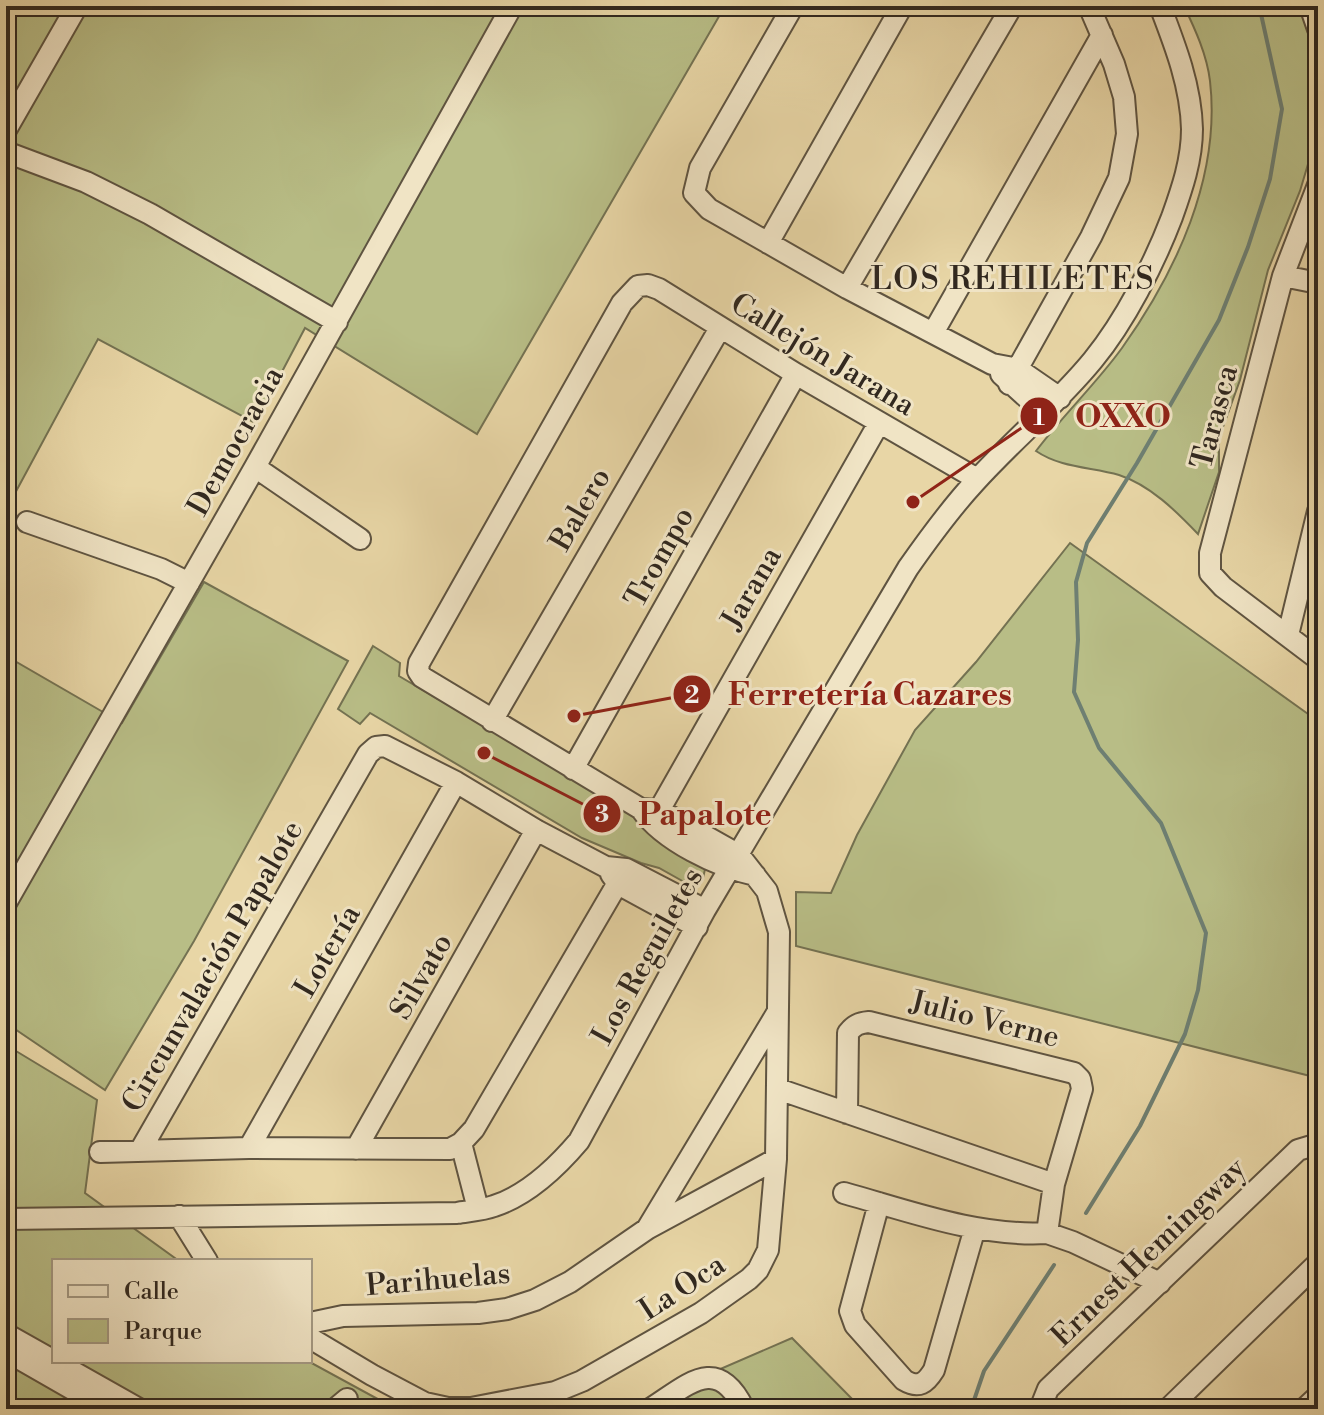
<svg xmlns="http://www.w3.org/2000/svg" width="1324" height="1415" font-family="'Libre Bodoni',serif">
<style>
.green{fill:#b8bd86;stroke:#747252;stroke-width:2}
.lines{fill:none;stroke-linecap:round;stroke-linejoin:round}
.stream{stroke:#6e7f72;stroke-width:4}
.minor-casing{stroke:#5f5441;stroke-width:24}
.minor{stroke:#f0e4c5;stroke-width:20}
.labels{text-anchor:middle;stroke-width:6;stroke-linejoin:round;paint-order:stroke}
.street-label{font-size:30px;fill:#31281f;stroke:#f0e4c5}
.neighbourhood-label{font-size:32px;letter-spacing:2px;fill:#31281f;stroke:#f0e4c5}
.leader{fill:none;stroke:#8f2418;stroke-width:3}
.callout-dot{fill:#8f2418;stroke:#f0e4c5;stroke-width:3}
.mark-label{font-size:24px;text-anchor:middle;font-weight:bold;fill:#fff}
.callout-label{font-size:32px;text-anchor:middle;font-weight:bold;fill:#8f2418;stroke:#f0e4c5;stroke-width:6;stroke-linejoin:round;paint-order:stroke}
</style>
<rect width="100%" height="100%" fill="#e8d6a6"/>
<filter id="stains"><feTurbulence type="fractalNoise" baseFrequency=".0025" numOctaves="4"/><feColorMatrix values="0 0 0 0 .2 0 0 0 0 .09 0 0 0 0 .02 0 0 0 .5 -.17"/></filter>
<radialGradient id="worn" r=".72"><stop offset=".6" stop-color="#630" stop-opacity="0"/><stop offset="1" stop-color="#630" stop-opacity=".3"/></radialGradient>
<path class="green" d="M6,6h719l-248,428 -172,-106 -50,95 -157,-84 -92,171z
M1184,6h115l11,32 8,45 -1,35 -6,36 -11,37 -32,79 -28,110 -21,58v34l-21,62c-22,-23 -48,-49 -79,-59 -28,-8 -58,-7 -83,-24 27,-36 60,-67 86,-103 54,-76 99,-171 88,-267 -3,-26 -15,-52 -26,-75z
M1070,543l245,176 3,-9v368l-522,-132v-54l35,1 26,-58 58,-105 61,-68z
M204,582l144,79 -154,280 -89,149 -99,-67v-367l116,67z
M373,646l27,17 -1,13 224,132 83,57 -3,13 -17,5 -27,-15 -18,-5 -59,-25 -212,-125 -10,11 -22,-15z
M6,1045l91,55 -12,93 94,68h-125v100h254l88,48h-390z
M792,1338l70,71h-234z"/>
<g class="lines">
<path class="stream" d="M1086,1213l54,-87 45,-92 13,-44 8,-57 -45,-110 -62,-75 -25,-56 4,-52 -2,-58 11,-39 50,-80 82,-143 29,-73 22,-68 12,-70 -21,-95 -5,-8
M971,1409l13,-38 70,-106"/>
<defs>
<path id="minor" d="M793,6l-93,162 -6,25 15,16 138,79 145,76 26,5 42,29
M1310,6l8,23
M6,130l71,-124
M6,152l80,30 64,32 187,108
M1318,185l-35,91 -73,277v20l13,14 95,72
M768,243l134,-237
M1283,276l35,7
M847,288l165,-282
M933,333l169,-298
M1001,374l44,40
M1009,384l82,-147 28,-59 8,-44 -3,-37 -10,-33 -25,-58
M255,467l105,72
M27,522l134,47 28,14
M1288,635l30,-124
M492,721l228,-393
M573,769l223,-395
M653,821l226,-398
M611,874l7,10 79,43
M755,875c-37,-8 -92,-34 -114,-66l-219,-132 -4,-6 1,-8 203,-360 16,-17 10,-1 11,4 137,85 181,105
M6,903l249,-436 257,-461
M778,1089l276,95
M847,1113l1,-80c6,-8 11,-10 21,-11l205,51 6,6 2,10 -28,95 -7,49 26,9 87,41
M461,1143l17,66
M249,1148l207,-366
M356,1149l180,-319
M140,1151l228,-397 8,-7 9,-1 71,36 80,48 70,37 20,2 79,41
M100,1152l149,-4 201,1 11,-6 13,-14 152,-260
M844,1193c65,18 134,44 203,40
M879,1203l-29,108 5,14 49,55c15,9 22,3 30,-10l41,-142
M179,1216l28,45
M6,1219l451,-6c12,-2 26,-3 37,-7 34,-11 63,-39 85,-65l126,-231 203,-342c21,-30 42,-59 67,-86 38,-42 82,-78 118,-122 32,-39 61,-96 79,-143 10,-28 20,-57 20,-88 -1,-43 -17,-84 -32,-123
M647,1229l130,-216
M310,1323l33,-7 135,-3 29,-4 28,-9 35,-18 77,-53 129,-70
M6,1334l48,27
M310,1338l62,37 53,28 23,5h23l84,-16 27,-11 119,-68 48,-34 9,-9 10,-20 8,-91 3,-227 -12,-41 -28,-36 -80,-45 -18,-1
M6,1351l101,58
M54,1361l85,48
M335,1409l12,-10
M650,1409c38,-24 67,-56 94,0
M1040,1409l8,-20 250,-239 20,-6
M1168,1409l150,-146
M1304,1409l14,-13"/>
</defs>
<use href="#minor" class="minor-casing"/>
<use href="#minor" class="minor"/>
</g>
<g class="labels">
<g class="street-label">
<text transform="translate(823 354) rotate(31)" y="10">Callejón Jarana</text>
<text transform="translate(1214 417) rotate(-75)" y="10">Tarasca</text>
<text transform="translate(235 441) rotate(-61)" y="10">Democracia</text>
<text transform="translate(580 509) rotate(-60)" y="10">Balero</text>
<text transform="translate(659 557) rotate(-61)" y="10">Trompo</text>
<text transform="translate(751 588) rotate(-60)" y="10">Jarana</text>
<text transform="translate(327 951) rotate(-60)" y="10">Lotería</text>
<text transform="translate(647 956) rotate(-61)" y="10">Los Reguiletes</text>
<text transform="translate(212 966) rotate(-60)" y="10">Circunvalación Papalote</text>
<text transform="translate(421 976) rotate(-60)" y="10">Silvato</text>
<text transform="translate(985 1019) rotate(14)" y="10">Julio Verne</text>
<text transform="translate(1148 1252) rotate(-44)" y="10">Ernest Hemingway</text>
<text transform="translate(438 1279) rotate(-5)" y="10">Parihuelas</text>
<text transform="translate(682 1287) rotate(-33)" y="10">La Oca</text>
</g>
<g class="neighbourhood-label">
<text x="1013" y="289">LOS REHILETES</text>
</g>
</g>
<path class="leader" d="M913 502L1039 416M574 716L692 694M484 753L602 814"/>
<g class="callout-dot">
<circle cx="913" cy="502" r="8"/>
<circle cx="574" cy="716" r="8"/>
<circle cx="484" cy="753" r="8"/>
<circle cx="1039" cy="416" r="20"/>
<circle cx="692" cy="694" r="20"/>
<circle cx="602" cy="814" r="20"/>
</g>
<g class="mark-label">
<text x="1039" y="425">1</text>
<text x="692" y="703">2</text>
<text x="602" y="822">3</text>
</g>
<g class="callout-label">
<text x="1123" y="427">OXXO</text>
<text x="870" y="705">Ferretería Cazares</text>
<text x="705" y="825">Papalote</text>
</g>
<rect width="1324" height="1415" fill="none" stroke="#e8d6a6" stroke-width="32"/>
<rect x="8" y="8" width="1308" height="1399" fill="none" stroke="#31281f" stroke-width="4"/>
<rect x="16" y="16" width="1292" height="1383" fill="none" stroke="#31281f" stroke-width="2"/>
<rect x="52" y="1259" width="260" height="104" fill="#f0e4c5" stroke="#a49983" stroke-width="2"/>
<rect x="68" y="1285" width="40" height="12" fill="#f0e4c5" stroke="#a49983" stroke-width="2"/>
<text x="124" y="1299" font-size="24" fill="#31281f">Calle</text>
<rect x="68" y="1319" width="40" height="24" fill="#b8bd86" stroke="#a49983" stroke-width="2"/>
<text x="124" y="1339" font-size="24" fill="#31281f">Parque</text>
<rect width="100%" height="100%" filter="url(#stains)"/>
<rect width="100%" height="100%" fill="url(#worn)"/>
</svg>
